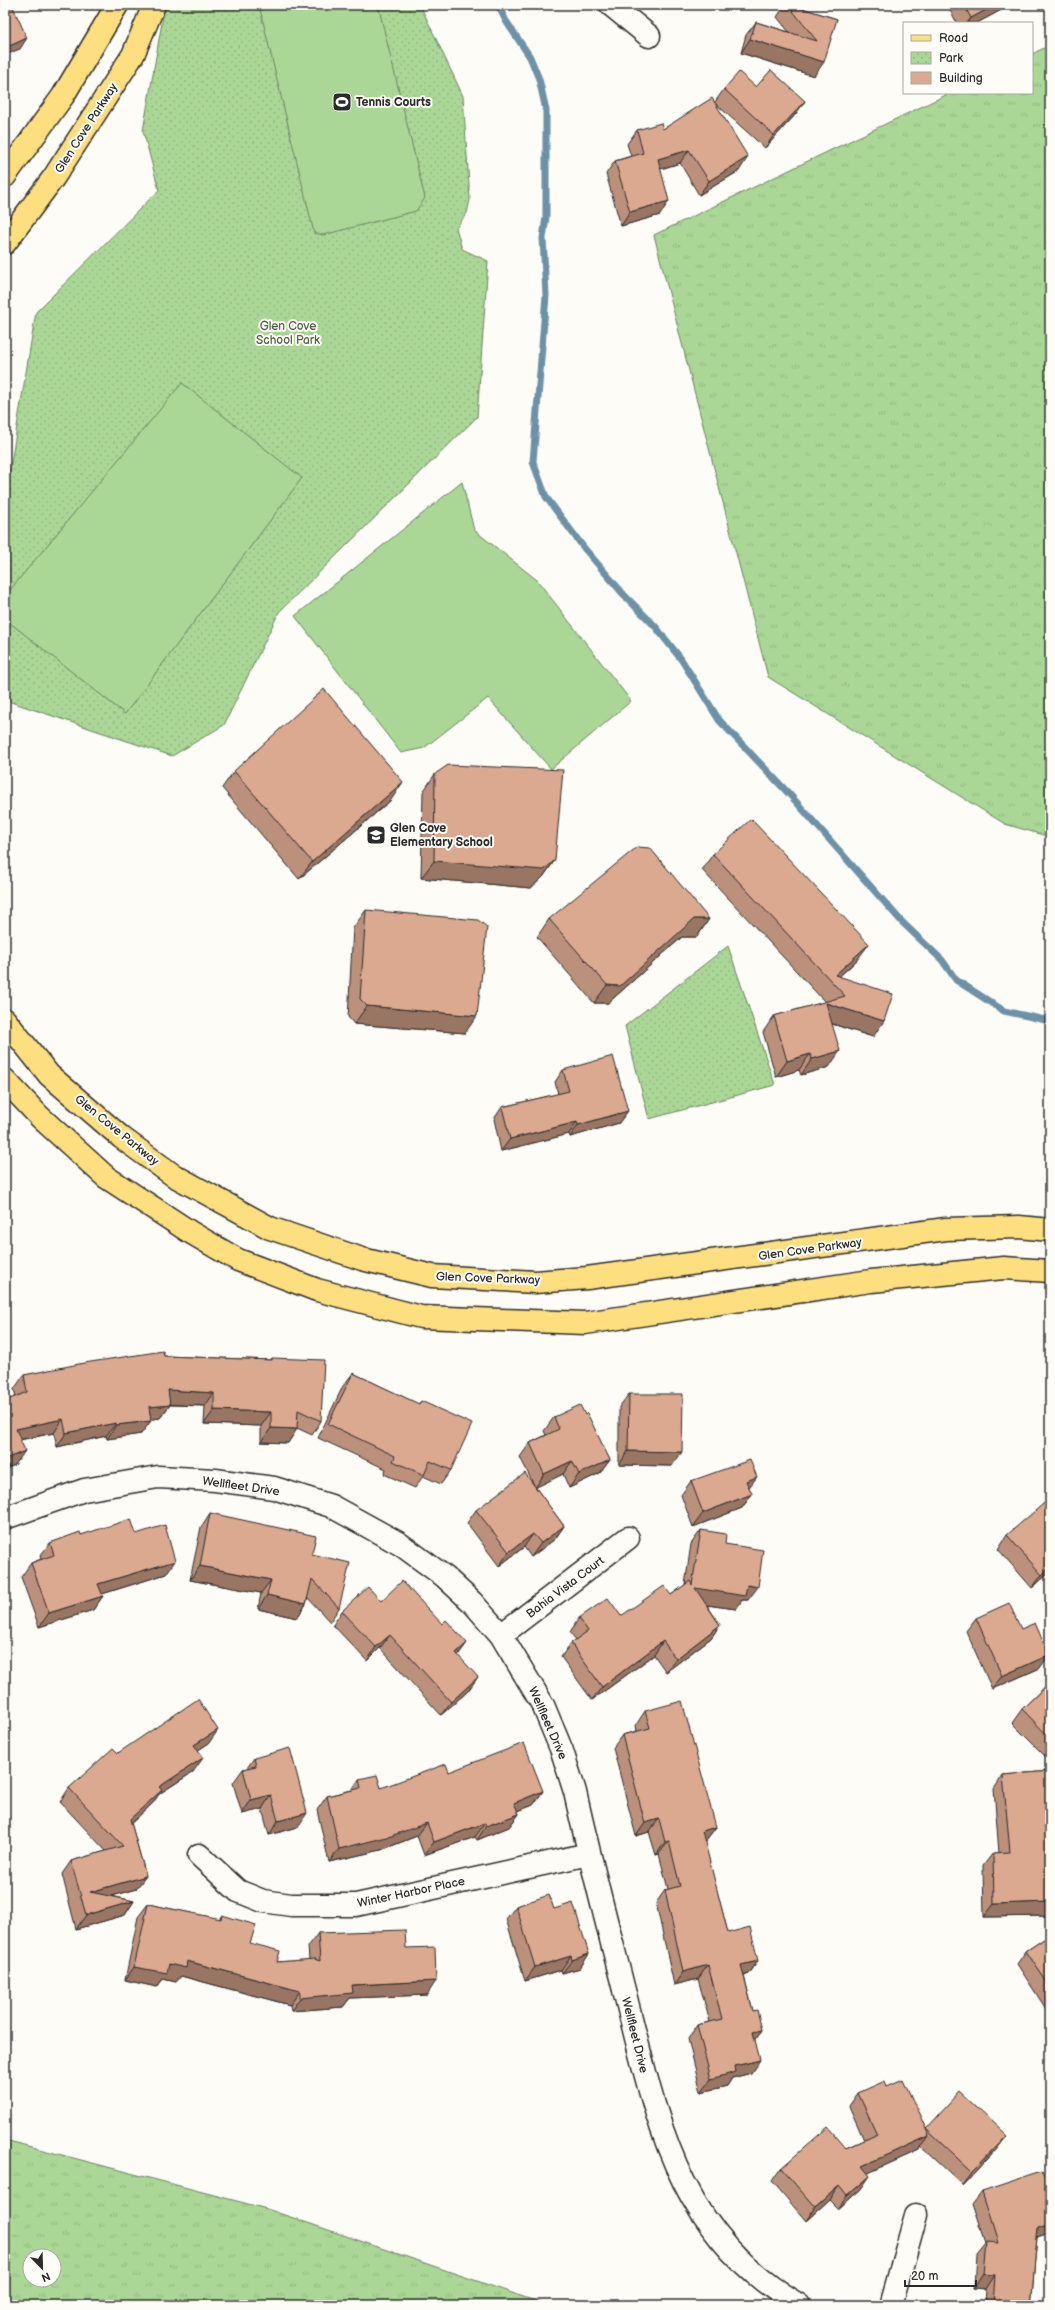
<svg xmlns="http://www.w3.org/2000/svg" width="1055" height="2310" font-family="'Balsamiq Sans',sans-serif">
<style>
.grass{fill:url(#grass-tufts);stroke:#6a8160;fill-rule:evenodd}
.park{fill:url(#park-dots);stroke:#6a8160}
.garden{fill:#aad796;stroke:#6a8160}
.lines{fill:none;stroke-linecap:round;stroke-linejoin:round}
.stream{stroke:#6d92a7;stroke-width:7}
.minor-casing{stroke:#2b2b2b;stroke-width:25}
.major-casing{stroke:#2b2b2b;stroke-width:25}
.minor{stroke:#fdfcf7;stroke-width:22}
.major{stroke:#fedf80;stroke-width:22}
.wall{fill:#bc917b;stroke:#2b2b2b}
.shaded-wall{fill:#997664;stroke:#2b2b2b}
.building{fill:#dba98f;stroke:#2b2b2b}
.labels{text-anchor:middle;stroke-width:4;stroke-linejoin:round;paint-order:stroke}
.poi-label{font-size:12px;font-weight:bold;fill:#2b2b2b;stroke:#fdfcf7;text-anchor:start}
.street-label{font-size:12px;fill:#2b2b2b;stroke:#fdfcf7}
.park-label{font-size:12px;fill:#515f4b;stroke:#fdfcf7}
</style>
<defs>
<pattern id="grass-tufts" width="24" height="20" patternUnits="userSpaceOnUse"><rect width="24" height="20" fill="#aad796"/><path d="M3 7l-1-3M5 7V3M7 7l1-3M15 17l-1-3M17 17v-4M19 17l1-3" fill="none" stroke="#92b981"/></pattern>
<pattern id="park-dots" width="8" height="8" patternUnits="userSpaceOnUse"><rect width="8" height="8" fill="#aad796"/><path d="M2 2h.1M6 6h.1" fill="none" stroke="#92b981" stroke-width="1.8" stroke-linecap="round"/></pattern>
</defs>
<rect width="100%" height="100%" fill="#fdfcf7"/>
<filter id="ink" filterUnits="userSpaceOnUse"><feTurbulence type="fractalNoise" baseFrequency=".025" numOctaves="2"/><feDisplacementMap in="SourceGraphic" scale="8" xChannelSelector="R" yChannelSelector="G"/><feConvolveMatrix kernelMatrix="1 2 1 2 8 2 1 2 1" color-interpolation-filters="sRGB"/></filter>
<g filter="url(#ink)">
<path class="grass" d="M1050,45v792l-45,-13 -237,-147 -114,-442 296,-142h82v-39z
M5,2140l262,69 280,96h-542zM30,2256h24v24h-24z"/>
<path class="park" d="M165,5h255l43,91 7,104 -3,13 -11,15 6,21 26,12 -11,156 -198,195 -55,113 -52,31 -167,-56v-201l31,-187 123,-122 -16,-59z
M728,946l47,139 -126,34 -24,-93z"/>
<path class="garden" d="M259,5h119l47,193 -9,13 -93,24 -9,-2z
M182,383l120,95 -177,236 -120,-95v-23z
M462,482l12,48 63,50 94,121 -80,68 -63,-71 -64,50 -23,5 -106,-137z"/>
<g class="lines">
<path class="stream" d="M498,5l8,16 24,36 9,22 7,31v107l-3,21 3,57 -13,167 13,35 38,51 41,48 30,30 26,33 38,61 72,76 111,126 40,38 14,20 48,31 46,10"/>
<defs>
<path id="minor" d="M611,5l38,31
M5,1518l79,-28 74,-13 57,3 59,8 57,18 69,38 45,33 27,25 29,33 42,70 19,46 13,41c15,68 33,135 50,202 32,126 52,240 174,311
M501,1635l127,-97
M199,1855l39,36 25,10 28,4h65l233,-51
M891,2305l25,-90"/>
<path id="major" d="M5,176l58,-80 54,-91
M5,243l49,-66 79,-122 21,-50
M5,1020l44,55 73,63 51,37 97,53 92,31 70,17 103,6 52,-4 359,-49 73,-2 31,3
M5,1080l35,37 66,60 84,55 48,28 79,30 104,27 164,6 286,-42 133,-13 46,3"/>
</defs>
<use href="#minor" class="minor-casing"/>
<use href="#major" class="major-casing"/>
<use href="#minor" class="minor"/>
<use href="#major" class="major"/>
</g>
<path class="wall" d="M785,5h7l45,14 -23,57 -73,-23 5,-18 10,-13 33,10 -12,-15z
M947,5h61l-3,3 -28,15h-20z
M756,87l49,14 -10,14 -30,33 -49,-44 23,67 -40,24 -19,-32 -20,6v46l-39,11 -15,-52 9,-13 16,-5 -4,-12 10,-14 26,-1 52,-27 9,-13z
M234,771l157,29 -92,79 -77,-91z
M435,774l120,86 -12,17 -12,11 -110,-10 2,-86z
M713,854l144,106 -17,16 33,61 -41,-13 -3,43 -28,8 -2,-5 -23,7 -13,-45 11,-16 51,-14 -123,-132z
M366,910l99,123 -111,-9 -6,-7 5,-89z
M549,919h160l-12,18h-15l-74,66h-14l-57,-66z
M563,1070l56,53 -49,14 -1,-3 -68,17 -7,-32 8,-12 56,-13 -3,-12z
M164,1356l107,4 1,-2 49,63 -9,14 -15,-7 -9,15 -27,-1v-16l-57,-2 1,-18 -35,-1 -10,13 -9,1 -10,15 -34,5 -1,-3 -49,11 -3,-14 -34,7 -5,25 -10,4v-68l11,-4 -2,-8 10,-14z
M353,1373l65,31 3,-3 30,69 -10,14 -18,-8 -8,12 -31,-14 2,-5 -68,-31 25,-52z
M629,1394l43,72 -53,-1v-58z
M585,1415l25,45 -10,13 -31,15 -6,-14 -28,13 29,39 -9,13 -24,18 -7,-10 -25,19 -32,-43 9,-13 58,-25 -14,-28 10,-14 16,-8 -2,-4 10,-14z
M691,1481l58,7 3,6 -10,14 -49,19 -12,-32z
M210,1513l102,41 27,54 -9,14 -22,-24 -2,6 -9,14 -39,-9 3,-16 -71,-13 11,-53z
M701,1530l24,14 23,56h-6l-6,9 -29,-4 13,20 -9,13 -45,34 -12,-17 -62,45 -31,-43 10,-14 5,-3 -6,-8 9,-14 42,-2 50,-21 14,-10 6,-41z
M136,1534l30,40 -64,20 1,2 -10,14 -54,17 -18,-50 10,-14 10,-4 -1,-3 10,-13 31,-8z
M1007,1535l43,37 -18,16 -34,-39z
M342,1611l116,44 10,36 -27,24 -61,-67 -13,13 -34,-36z
M976,1618l45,11 19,39 -48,21 -26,-58z
M1050,1682v75l-2,2 -36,-36 10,-14z
M645,1711l71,116 -10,13 -2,1 24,92 30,28 -9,13 -5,2 9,35 9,19 -7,9 -4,34 -19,5 -5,8 -26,6 -13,-53 9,-14 13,-3 -12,-43 -24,6 -18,-82 9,-13 3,-1 -9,-35 -3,1 -7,-23 -13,4 -23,-88 9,-13 15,-4 -1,-6z
M209,1743l-11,7 -5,22 -34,22 -6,9 -22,20 15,53 -10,13 -25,7 23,5 -9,14 -49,14 -14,-55 9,-13 35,-10 -46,-49 9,-14 49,-35z
M254,1758l44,69 -29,8 -7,-26 -20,5 -9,-31 10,-14 4,-1z
M1050,1771v143l-1,2 -65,1 -1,-51 10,-13h6l-5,-64 9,-14z
M449,1772l94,19 -10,14 -15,6 1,3 -10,13 -32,13 -2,-3 -51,18 -7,-19 -36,14 -52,12 -12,-52 10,-14 25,-6 7,-11 22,9z
M148,1904l71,15 3,-4 28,28 27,19 32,-2 -1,-13 10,-14 88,15 21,47 -77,3 -7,9 -52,4 -1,-6 -109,-29 -5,6 -13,-3 -6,8 -32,-7 13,-63z
M516,1906l38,3 35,45 -9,14 -18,5 -1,-3 -36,11 -19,-62z
M1050,1935v80l-33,-51 9,-13z
M887,2086l39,43 71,20 -34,37 -42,-39 -2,3 -51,23 -7,16 -23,20 -9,-9 -23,21 -34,-40 9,-13 65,-20 18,-8 -15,-34 9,-13z
M982,2192h68v40l-1,1 -12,4 -6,68h-46l1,-16 -12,-1 2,-33 9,-11 -13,-39z"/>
<path class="shaded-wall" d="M995,5h13l-3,3 -28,15h-10l4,-5z
M27,38l-7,11 -15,6v-7z
M750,39l74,23 -10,14 -73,-23z
M805,101l-10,14 -30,33 9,-13z
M689,150l-9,13 -32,10 10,-14z
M748,157l-9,14 -40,24 10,-14z
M669,201l-9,14 -39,11 9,-14z
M403,782l-12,18 -92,79 13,-17z
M555,860l-12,17 -12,11 -110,-10 13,-17z
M694,919h15l-12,18h-15l-74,66h-14l13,-18z
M869,944l-12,16 -24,22 2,-7z
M826,1003l58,18 -11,16 -59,-19z
M367,1006l110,10 -12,17 -111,-9z
M840,1051l-11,16 -28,8 11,-16z
M810,1054l-11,16 -23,7 11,-16z
M628,1111l-9,12 -49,14 8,-12z
M577,1122l-8,12 -68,17 9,-12z
M168,1390l46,3 -9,13 -46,-2z
M170,1405l-10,13 -20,3 9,-14z
M214,1410l57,2 -10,14 -57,-2z
M63,1419l-9,14 -47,9 9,-13z
M151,1421l-10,13 -34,5 9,-14z
M116,1423l-10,13 -49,11 9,-14z
M271,1428l26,1 -9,14 -27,-1z
M25,1451l-10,14 -10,4v-10z
M628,1451l54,1 -10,14 -53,-1z
M610,1460l-10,13 -31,15 10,-14z
M572,1461l-9,13 -28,14 9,-14z
M757,1477l-10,13 -1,-9z
M752,1494l-10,14 -49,19 10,-14z
M564,1526l-9,13 -24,18 10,-14z
M533,1534l-9,13 -25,19 10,-14z
M175,1561l-9,13 -77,24 9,-14z
M200,1566l71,14 -10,13 -71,-13z
M1050,1567v5l-18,16 10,-13z
M747,1585l11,2 -10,13h-6l-6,9 -51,-7 10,-14z
M267,1595l39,9 -9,14 -39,-9z
M103,1596l-10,14 -54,17 10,-14z
M720,1625l-9,13 -45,34 10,-13z
M390,1635l-10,13 -13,13 9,-14z
M663,1641l-9,14 -62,45 10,-13z
M467,1643l-10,14 -1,-4z
M1049,1655l-9,13 -48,21 10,-13z
M478,1677l-10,14 -27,24 10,-13z
M218,1730l-9,13 -24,16 9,-14z
M203,1758l-10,14 -34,22 -6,9 -32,30 9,-14 29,-32z
M543,1791l-10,14 -28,11 9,-13z
M271,1795l-9,14 -20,5 9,-14z
M307,1813l-9,14 -29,8 9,-14z
M519,1814l-10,13 -32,13 9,-14z
M659,1819l-10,13 -13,4 9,-13z
M427,1823l-10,13 -36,14 -52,12 10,-13z
M485,1823l-10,14 -51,18 10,-13z
M716,1827l-10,13 -14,5 10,-14z
M669,1841l-10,13 -3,1 9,-13z
M146,1876l-10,13 -53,15 7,-12z
M134,1901l-9,14 -49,14 10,-14z
M1050,1902v12l-1,2 -65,1 10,-13z
M589,1954l-9,14 -18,5 10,-13z
M571,1956l-10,14 -36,11 10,-14z
M187,1961l113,30 -10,14 -109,-29 -5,6 -13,-3 -6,8 -32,-7 9,-13 35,-3z
M758,1961l-9,13 -18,5 10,-14z
M708,1965l-10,14 -24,6 9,-13z
M436,1981l-9,14 -77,3 -7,9 -52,4 9,-13 52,-13z
M762,2030l-10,13 1,-11z
M760,2060l-9,13 -19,5 -5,8 -26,6 10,-13 24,-13z
M929,2136l-10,14 -66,30 9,-14z
M1007,2136l-10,13 -34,37 9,-14z
M870,2176l-9,13 -23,20 9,-13z
M839,2186l-10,14 -23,21 9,-14z
M1050,2222v10l-1,1 -21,7 10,-14z
M983,2274l12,1 -9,14 -12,-1z"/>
<path class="building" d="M5,5h7l15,33 -22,10z
M788,5h4l45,14 -13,43 -74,-23 6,-17 61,19z
M964,5h31l-24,13z
M771,70l34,31 -31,34 -50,-46 15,-17 17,15z
M712,98l36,59 -39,24 -20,-31 -31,9 11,42 -39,11 -15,-51 28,-8 -6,-23 24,-7 2,6z
M324,689l79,93 -91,80 -78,-91z
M448,765l115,5 -8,90 -11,10 -110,-9 1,-87z
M751,819l118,125 -34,31 58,19 -9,27 -58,-18 14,48 -28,8 -2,-5 -23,7 -13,-45 71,-20 -132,-142z
M637,847l13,1 59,71h-15l-74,67 -13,-1 -58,-66z
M366,910l112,10 9,7 -10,89 -110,-10 -7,-7z
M613,1056l15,55 -50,14 -1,-3 -67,17 -8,-32 67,-16 -6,-21z
M163,1351l1,5 108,4v-2l52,2 -3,61 -23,-11 -1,19 -26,-1v-16l-57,-2v-17l-46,-3 2,15 -21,2 2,14 -35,4v-2l-50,10 -3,-14 -47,10 9,22 -20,8v-58l22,-9 -3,-17 60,-12z
M353,1373l66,31 2,-3 51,23 -21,46 -21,-9 -6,14 -31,-14 2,-5 -67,-32z
M629,1394h54l-1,58 -54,-1z
M580,1405l5,10 2,-2 23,47 -31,14 -7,-13 -28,13 -14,-31 29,-14 -5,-12z
M750,1460l7,17 -11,4 6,13 -49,19 -12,-32z
M525,1473l39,53 -23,17 -8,-9 -24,18 -33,-42z
M1050,1498v69l-8,8 -35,-40z
M210,1513l106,23 -4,18 38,9 -11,45 -27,-29 -6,25 -39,-9 4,-15 -71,-14z
M131,1519l5,15 29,-9 10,36 -77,23 5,12 -54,17 -18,-50 23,-8 -4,-12 30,-11 1,3z
M701,1530l25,4 -1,10 38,6 -5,37 -11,-2 -2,11 -50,-8 25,37 -44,34 -13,-18 -61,46 -31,-44 17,-12 -9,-13 29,-20 13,18 43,-30 7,9 19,-14 2,4z
M402,1581l40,43 4,-4 21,23 -11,10 22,24 -27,25 -61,-67 -14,12 -34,-36 26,-24 13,14z
M1009,1603l12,26 14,-6 14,32 -47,21 -26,-58z
M1050,1682v56l-28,-29z
M198,1699l20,31 -24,15 9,13 -44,29 3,3 -32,29 16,57 -56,16 44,9 -48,14 -15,-54 52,-15 -54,-58 44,-40 5,5z
M682,1701l34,126 -14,4 26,102 22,-6 8,34 -17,4 12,46 4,-1 5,20 -9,2 7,28 -25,6 1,6 -25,7 -14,-54 25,-6 -14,-54 -25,7 -18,-82 15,-4 -11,-45 -4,1 -6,-23 -14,4 -23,-88 28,-7 -5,-17z
M524,1743l19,48 -29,12 5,11 -33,12 -1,-3 -51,19 -7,-19 -36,13 -52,13 -12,-53 34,-8 -2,-9 18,-4 4,13 65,-24 3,8z
M290,1748l17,65 -29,8 -7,-26 -20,5 -8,-31 13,-3 -2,-8z
M1050,1771v131l-56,2 -1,-51 17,-1 -7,-77z
M549,1895l5,14 19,-6 16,51 -17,6 -1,-4 -36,11 -19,-61z
M148,1904l73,15 1,-4 34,10 -6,18 30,8 -3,11 37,-3 6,2 -2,-28 87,-3 1,18 29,-1 1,34 -84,4 1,8 -53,5v-7l-113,-30 -1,7 -17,-4 -2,9 -33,-6z
M1050,1935v52l-24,-36z
M903,2079l23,50 34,-37 47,44 -35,36 -46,-43 3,7 -67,30 8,10 -23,20 -8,-10 -24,21 -34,-39 47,-41 18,21 31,-14 -19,-41 27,-12 2,5z
M1043,2172l7,20v30l-12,4 -7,79h-38l2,-30 -12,-1 3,-32 12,1 -16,-51z"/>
</g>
<defs>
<symbol id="stadium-square" viewBox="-11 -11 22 22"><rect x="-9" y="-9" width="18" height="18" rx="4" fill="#2b2b2b" stroke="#fdfcf7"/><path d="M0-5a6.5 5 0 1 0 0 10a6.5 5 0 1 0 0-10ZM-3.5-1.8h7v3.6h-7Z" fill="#fff"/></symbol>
<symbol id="school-square" viewBox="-11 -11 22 22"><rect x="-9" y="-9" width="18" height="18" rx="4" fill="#2b2b2b" stroke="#fdfcf7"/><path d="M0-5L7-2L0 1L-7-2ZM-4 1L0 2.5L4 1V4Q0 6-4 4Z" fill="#fff"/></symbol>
</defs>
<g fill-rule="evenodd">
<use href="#stadium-square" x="331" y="91" width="22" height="22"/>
<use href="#school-square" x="365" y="824" width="22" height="22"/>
</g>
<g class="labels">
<g class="poi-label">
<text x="356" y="106">Tennis Courts</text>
<text x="390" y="832">Glen Cove<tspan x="390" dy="14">Elementary School</tspan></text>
</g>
<g class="street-label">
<text transform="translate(86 128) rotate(-57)" y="4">Glen Cove Parkway</text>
<text transform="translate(117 1130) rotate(39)" y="4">Glen Cove Parkway</text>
<text transform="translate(810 1249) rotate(-8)" y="4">Glen Cove Parkway</text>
<text transform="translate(488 1278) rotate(2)" y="4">Glen Cove Parkway</text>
<text transform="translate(241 1486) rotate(8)" y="4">Wellfleet Drive</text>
<text transform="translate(565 1587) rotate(-37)" y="4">Bahia Vista Court</text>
<text transform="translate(548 1723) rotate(66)" y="4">Wellfleet Drive</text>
<text transform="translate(411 1892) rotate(-12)" y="4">Winter Harbor Place</text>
<text transform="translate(635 2035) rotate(76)" y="4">Wellfleet Drive</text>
</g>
<g class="park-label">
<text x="288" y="330">Glen Cove<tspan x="288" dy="14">School Park</tspan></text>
</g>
</g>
<rect width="1055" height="2310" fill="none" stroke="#fdfcf7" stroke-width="20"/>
<rect x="10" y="10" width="1035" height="2290" fill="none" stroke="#2b2b2b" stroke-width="1.5" filter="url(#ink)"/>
<rect x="903" y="22" width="130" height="72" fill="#fdfcf7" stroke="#a9a8a5"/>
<rect x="911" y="35" width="20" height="6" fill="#fedf80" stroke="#a9a8a5"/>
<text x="939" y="42" font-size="12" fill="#2b2b2b">Road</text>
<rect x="911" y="52" width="20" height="12" fill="url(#park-dots)" stroke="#a9a8a5"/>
<text x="939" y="62" font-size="12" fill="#2b2b2b">Park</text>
<rect x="911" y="72" width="20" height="12" fill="#dba98f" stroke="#a9a8a5"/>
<text x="939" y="82" font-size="12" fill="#2b2b2b">Building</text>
<g transform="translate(42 2268) rotate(157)"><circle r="19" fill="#fdfcf7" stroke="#a9a8a5"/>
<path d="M0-3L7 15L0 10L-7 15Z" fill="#2b2b2b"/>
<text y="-6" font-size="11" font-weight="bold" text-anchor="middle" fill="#2b2b2b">N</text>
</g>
<path d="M905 2280v6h71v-6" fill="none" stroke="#2b2b2b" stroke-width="2"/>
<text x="911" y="2280" font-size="12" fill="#2b2b2b" stroke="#fdfcf7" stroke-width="3" paint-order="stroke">20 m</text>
</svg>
